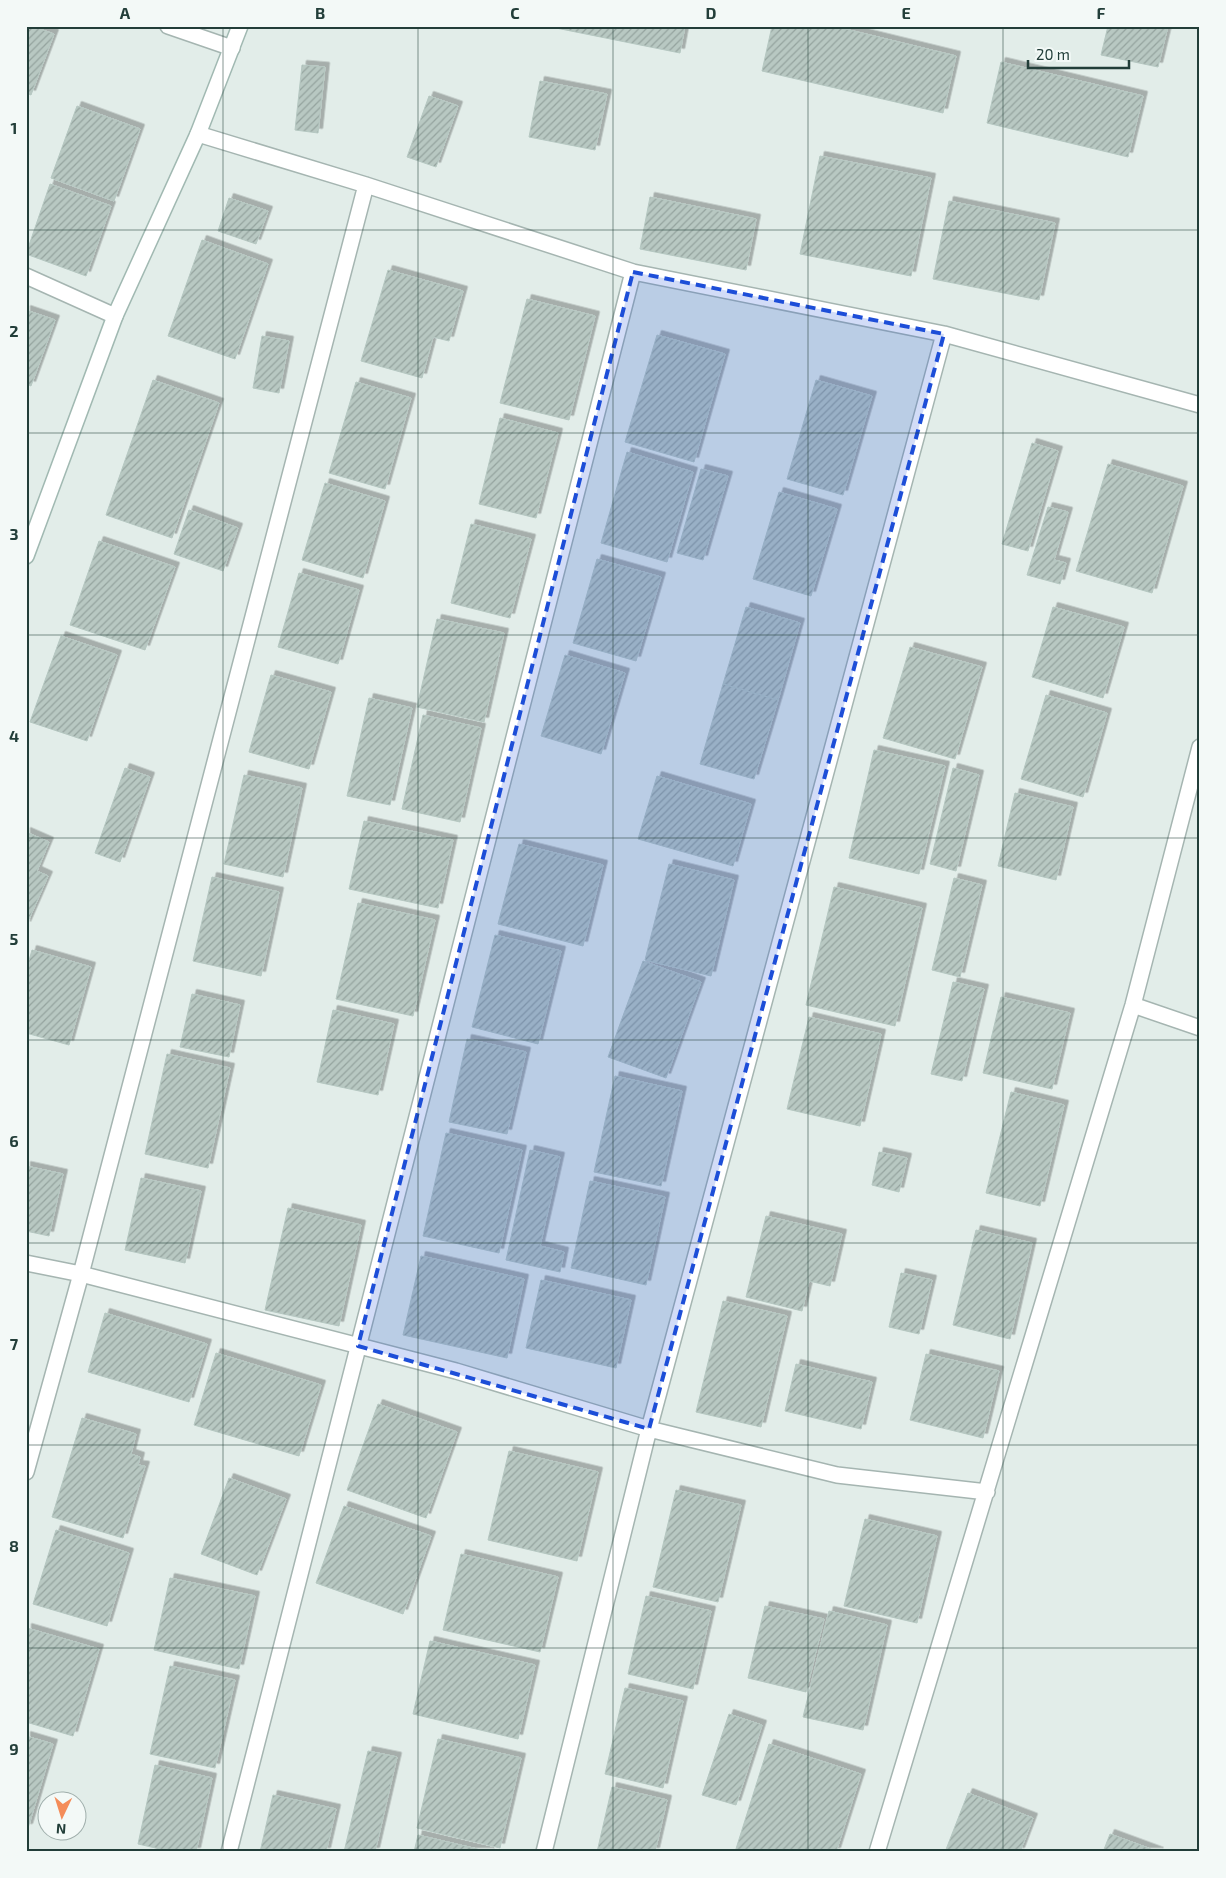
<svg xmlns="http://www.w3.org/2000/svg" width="1226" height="1878" font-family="'Exo 2',sans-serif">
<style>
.building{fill:url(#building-hatch);stroke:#b5c7c1;filter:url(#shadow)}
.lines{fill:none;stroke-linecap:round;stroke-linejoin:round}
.street-casing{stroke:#a5b5b1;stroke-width:18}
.secondary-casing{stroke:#a1b9b2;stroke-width:18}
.street{stroke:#fff;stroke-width:15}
.secondary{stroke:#fff;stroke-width:15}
.marked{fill:#1d4ed8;fill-opacity:0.2;stroke:#1d4ed8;stroke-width:4;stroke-dasharray:10 6;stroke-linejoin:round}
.grid{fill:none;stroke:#223e39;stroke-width:1;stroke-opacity:0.55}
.neatline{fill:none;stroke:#223e39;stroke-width:2}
.grid-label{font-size:16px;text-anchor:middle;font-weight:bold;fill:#223e39}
</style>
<defs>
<pattern id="building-hatch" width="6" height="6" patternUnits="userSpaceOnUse" patternTransform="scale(1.25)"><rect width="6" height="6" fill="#b8c8c2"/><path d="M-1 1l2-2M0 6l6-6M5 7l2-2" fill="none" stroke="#95a49f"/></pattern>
<filter id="shadow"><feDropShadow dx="4.5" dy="-4.5" stdDeviation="0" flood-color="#0004"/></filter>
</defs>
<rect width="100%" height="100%" fill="#e2ede9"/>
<path class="building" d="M26,26h5l23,8 -23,61 -5,-2z
M546,26h139l-5,27z
M772,26h61l123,30 -13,57 -181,-42z
M1108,26h60l-10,41 -57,-12z
M1001,62l142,34 -15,61 -141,-34z
M302,65l23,2 -7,66 -23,-3z
M540,81l67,13 -12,56 -66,-13z
M429,96l29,10 -22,61 -29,-10z
M77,106l63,23 -26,72 -63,-23z
M820,156l111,22 -20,98 -111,-22z
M50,184l61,22 -25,70 -60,-22z
M650,197l106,22 -10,51 -106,-21z
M229,198l39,13 -12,33 -38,-13z
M949,201l106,22 -16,77 -106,-21z
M202,240l66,24 -33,95 -67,-23z
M388,270l75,21 -14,50 -16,-4 -11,41 -61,-17z
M527,299l68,17 -26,104 -69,-17z
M26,310l29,10 -24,66 -5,-2z
M657,335l68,19 -31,108 -69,-20z
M262,336l27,5 -10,52 -26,-5z
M153,380l66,23 -47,135 -66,-23z
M816,380l56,16 -29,99 -56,-16z
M356,382l55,16 -26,91 -56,-16z
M500,418l58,15 -22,85 -57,-14z
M1032,443l26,8 -30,100 -26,-7z
M627,452l66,20 -26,90 -66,-19z
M1108,464l75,22 -31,107 -76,-22z
M701,469l27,7 -25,84 -26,-7z
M325,483l60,18 -22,77 -61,-18z
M779,492l58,17 -26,87 -58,-17z
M1048,507l20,5 -14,48 12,3 -6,21 -33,-9z
M189,510l49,18 -15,43 -49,-17z
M471,524l60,15 -21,79 -59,-15z
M99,541l76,26 -30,83 -75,-25z
M597,559l64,18 -25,84 -63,-18z
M299,573l60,17 -21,74 -60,-17z
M746,607l54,16 -22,77 -55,-16z
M1053,607l71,20 -21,71 -71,-21z
M437,619l67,14 -20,89 -67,-15z
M61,636l56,19 -30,86 -57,-19z
M910,647l72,20 -27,92 -72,-21z
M565,655l60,18 -24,81 -60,-18z
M271,675l60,17 -22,77 -60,-17z
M723,684l55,16 -24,79 -54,-15z
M1046,695l61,18 -24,84 -62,-18z
M369,698l43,10 -22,97 -43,-9z
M423,715l58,13 -21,94 -58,-13z
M874,750l71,16 -26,108 -70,-16z
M125,768l25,9 -30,85 -25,-9z
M953,768l26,7 -23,96 -26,-7z
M244,775l58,13 -19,89 -59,-13z
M657,776l94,28 -18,62 -95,-27z
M1015,793l58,14 -17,73 -58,-14z
M364,821l89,19 -15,68 -89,-19z
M26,832l23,10 -12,29 11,5 -22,50z
M519,844l84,21 -20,81 -85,-22z
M669,864l65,16 -23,96 -66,-16z
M212,877l67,15 -18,84 -68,-15z
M954,878l28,7 -22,92 -28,-7z
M834,887l88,21 -27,118 -89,-21z
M358,903l77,17 -22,96 -77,-17z
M495,935l66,16 -23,93 -66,-17z
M32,950l59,17 -22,78 -43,-12v-62z
M643,961l58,21 -35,96 -58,-21z
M953,982l31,7 -22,92 -31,-7z
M192,994l48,11 -11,52 -49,-10z
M1001,997l69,16 -18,76 -69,-16z
M333,1010l61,14 -16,71 -61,-13z
M809,1017l72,17 -21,92 -73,-17z
M467,1039l59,13 -19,82 -58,-12z
M167,1054l63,14 -22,100 -63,-14z
M615,1076l67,15 -21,95 -67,-14z
M1011,1092l53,13 -24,101 -54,-13z
M446,1133l76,17 -23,103 -76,-17z
M530,1150l30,7 -20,89 24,6 -4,20 -54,-12z
M879,1152l28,6 -8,34 -27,-7z
M26,1166l37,8 -14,62 -23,-5z
M141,1178l60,13 -16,72 -60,-13z
M590,1181l75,16 -19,88 -75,-17z
M288,1208l73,17 -22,101 -74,-16z
M766,1216l76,18 -12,52 -21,-5 -7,30 -56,-14z
M976,1230l56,13 -22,96 -57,-14z
M421,1256l103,23 -17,79 -104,-23z
M901,1273l31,7 -13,54 -30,-7z
M541,1280l90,20 -15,68 -90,-20z
M723,1301l64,15 -26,111 -65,-15z
M105,1313l102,31 -18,58 -101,-30z
M216,1353l105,32 -22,71 -105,-31z
M926,1354l73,17 -16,67 -73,-18z
M796,1364l76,18 -11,47 -76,-18z
M378,1404l79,28 -31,86 -79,-28z
M82,1418l54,16 -5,20 9,3 -2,8 7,1 -22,72 -71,-21z
M509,1451l89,21 -21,89 -89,-21z
M229,1478l57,21 -29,76 -56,-21z
M676,1490l65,15 -23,97 -65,-15z
M344,1506l87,30 -28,78 -87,-31z
M865,1519l72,17 -20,87 -73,-17z
M56,1530l73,23 -22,73 -74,-22z
M461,1554l97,23 -18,75 -97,-22z
M170,1578l85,18 -16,73 -85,-19z
M646,1596l65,15 -18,78 -65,-15z
M765,1606l59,13 -18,73 -58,-14z
M829,1611l58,14 -24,105 -60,-13z
M27,1628l72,21 -26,87 -47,-14z
M430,1641l105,24 -17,74 -105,-25z
M170,1666l65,14 -20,88 -65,-14z
M625,1688l58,13 -20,87 -58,-14z
M729,1714l33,11 -26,80 -34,-10z
M26,1736l27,8 -25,84h-2z
M438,1739l83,19 -21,90 -83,-20z
M769,1744l92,30 -25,78h-101z
M368,1751l29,6 -22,95h-31z
M155,1765l57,13 -16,74h-23l-35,-8z
M612,1787l55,13 -12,52h-58z
M968,1793l65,25 -13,34h-75z
M273,1795l63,14 -10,43h-66z
M1110,1834l49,18h-56z
M418,1835l72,17h-76z"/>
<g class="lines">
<defs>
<path id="street" d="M168,26l64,22
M198,134l168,51 267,87 311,62 256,71
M26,276l89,40
M1133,1005l67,23
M26,1263l55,11 375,97 193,58 188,46 150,17
M26,1472l55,-198 285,-1089
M229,1852l404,-1580
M544,1852l105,-423 295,-1095
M877,1852l256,-847 67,-258"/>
<path id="secondary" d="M26,556l89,-240 83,-182 42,-108"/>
</defs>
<use href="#street" class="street-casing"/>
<use href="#secondary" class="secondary-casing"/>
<use href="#street" class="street"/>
<use href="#secondary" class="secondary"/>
</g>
<path class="marked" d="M633,272l311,62 -295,1095 -291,-83z"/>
<path class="grid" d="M223,26v1826M418,26v1826M613,26v1826M808,26v1826M1003,26v1826M26,230h1174M26,433h1174M26,635h1174M26,838h1174M26,1040h1174M26,1243h1174M26,1445h1174M26,1648h1174"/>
<rect width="1226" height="1878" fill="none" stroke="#f3f9f7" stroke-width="55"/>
<g transform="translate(62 1816) rotate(184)"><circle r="24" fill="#f3f9f7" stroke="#9faeab"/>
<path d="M0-4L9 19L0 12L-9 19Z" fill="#f48c59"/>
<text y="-8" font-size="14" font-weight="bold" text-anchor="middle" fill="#223e39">N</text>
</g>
<path d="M1028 60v8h101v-8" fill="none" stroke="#223e39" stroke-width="2.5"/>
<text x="1036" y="60" font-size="15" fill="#223e39" stroke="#f3f9f7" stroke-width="4" paint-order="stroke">20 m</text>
<rect x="28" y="28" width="1170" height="1822" class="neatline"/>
<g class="grid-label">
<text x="125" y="19">A</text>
<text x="320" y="19">B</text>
<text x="515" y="19">C</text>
<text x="711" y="19">D</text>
<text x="906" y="19">E</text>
<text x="1101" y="19">F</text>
<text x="14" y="134">1</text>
<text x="14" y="337">2</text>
<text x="14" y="540">3</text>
<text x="14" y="742">4</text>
<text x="14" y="945">5</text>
<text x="14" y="1147">6</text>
<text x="14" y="1350">7</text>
<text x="14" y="1552">8</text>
<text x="14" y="1755">9</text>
</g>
</svg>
